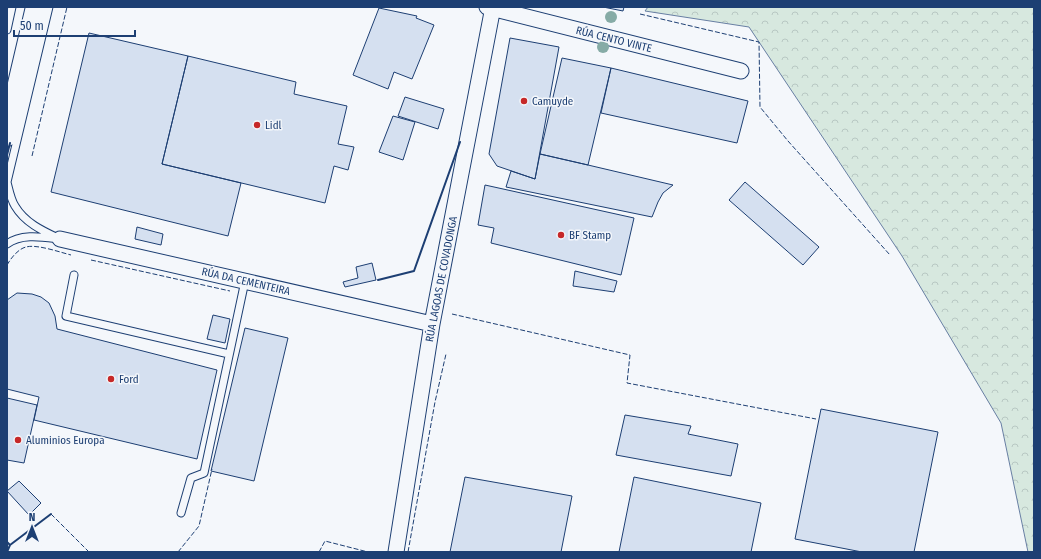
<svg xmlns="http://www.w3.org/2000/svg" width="1041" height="559" font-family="'Fira Sans Condensed',sans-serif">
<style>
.forest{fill:url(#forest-crowns);stroke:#687fa3}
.building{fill:#d5e0f0;stroke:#1d3f73}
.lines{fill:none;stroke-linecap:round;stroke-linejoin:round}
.service-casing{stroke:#1d3f73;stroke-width:9}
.minor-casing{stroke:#1d3f73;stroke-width:17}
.primary-casing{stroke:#1d3f73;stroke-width:24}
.service{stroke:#f4f7fb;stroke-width:7}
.minor{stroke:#f4f7fb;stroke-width:15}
.primary{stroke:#f4f7fb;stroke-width:22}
.fence{stroke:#1d3f73;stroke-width:1;stroke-dasharray:5 2;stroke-linecap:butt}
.wall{stroke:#1d3f73;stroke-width:2}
.tree{fill:#86aba6}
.poi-dot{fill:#c62828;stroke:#f4f7fb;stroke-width:1.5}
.labels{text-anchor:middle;stroke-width:3;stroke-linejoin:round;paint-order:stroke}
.street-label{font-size:11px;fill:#1d3f73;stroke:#f4f7fb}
.poi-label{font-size:11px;fill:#1d3f73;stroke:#f4f7fb;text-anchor:start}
</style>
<defs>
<pattern id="forest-crowns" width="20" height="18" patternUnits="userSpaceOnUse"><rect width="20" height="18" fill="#d7e8df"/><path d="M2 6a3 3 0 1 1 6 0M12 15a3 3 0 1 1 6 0" fill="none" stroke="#b8c8c3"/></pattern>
</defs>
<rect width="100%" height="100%" fill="#f4f7fb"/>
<path class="forest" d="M648,7h386v545h-6l-27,-129 -99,-167 -153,-229 -104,-16z"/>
<path class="building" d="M603,7h21l-1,4z
M379,8l38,8 -1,2 18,7 -22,54 -18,-7 -6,17 -35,-14z
M89,33l99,23 -26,108 79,19 -13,53 -177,-44z
M510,38l49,9 -24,132 -38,-13 -8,-12z
M188,56l108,26 -2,12 53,12 -9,38 16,3 -6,23 -14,-4 -9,37 -163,-39z
M562,58l49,10 -23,97 -48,-11z
M611,68l137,33 -11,42 -136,-30z
M405,97l39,12 -6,20 -40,-13z
M393,116l22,6 -12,38 -24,-8z
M540,154l48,11 85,20 -10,8 -5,9 -6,15 -146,-30 5,-16 24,8z
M745,182l74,65 -16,18 -74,-65z
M485,185l149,33 -13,57 -130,-32 3,-15 -16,-3z
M137,227l26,7 -2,11 -26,-6z
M372,263l4,17 -31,7 -2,-5 15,-4 -2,-11z
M575,271l42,10 -3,11 -41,-6z
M17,293l15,1 9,3 8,6 6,13 2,13 160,41 -20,89 -163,-39 5,-23 -32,-8v-89z
M213,315l17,4 -5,24 -18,-4z
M245,328l43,10 -34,143 -43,-10z
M7,398l30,7 -13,58 -17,-3z
M821,409l117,23 -24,120h-52l-67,-13z
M625,415l66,11 -3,8 50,10 -7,32 -115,-21z
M465,477l107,19 -11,56h-111z
M634,477l127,26 -10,49h-132z
M19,481l22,22 -12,12 -22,-24z"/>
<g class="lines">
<defs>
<path id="service" d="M7,30l5,-23
M7,244c14,-11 36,-7 53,-5 -17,-8 -35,-16 -45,-33 -4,-6 -6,-16 -8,-24l42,-175
M74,275l-8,41 163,38
M181,513l10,-35 13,-5 41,-192"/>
<path id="minor" d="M487,7l254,64
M60,239l372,85
M396,552l36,-228 61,-317"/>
<path id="primary" d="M7,135l30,-128"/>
</defs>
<use href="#service" class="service-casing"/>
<use href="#minor" class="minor-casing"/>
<use href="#primary" class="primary-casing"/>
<use href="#service" class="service"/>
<use href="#minor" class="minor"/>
<use href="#primary" class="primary"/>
<path class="fence" d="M640,14l119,28 1,65 28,34 102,114
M32,156l35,-149
M91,260l139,31
M7,265c4,-7 11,-16 19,-18 11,-3 33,5 45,8
M452,314l178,41 -3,28 189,36
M51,514l38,38
M178,552l21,-26 13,-57
M319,552l6,-11 43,11
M408,552l27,-150 11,-48"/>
<path class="wall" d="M7,155l3,-12
M378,280l36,-9 46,-129
M7,542l3,3 -3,7
M10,545l41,-31"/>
</g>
<g class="tree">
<circle cx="611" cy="17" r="6"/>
<circle cx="603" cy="47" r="6"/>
</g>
<g class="poi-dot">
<circle cx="524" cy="101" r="4"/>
<circle cx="257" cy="125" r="4"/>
<circle cx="561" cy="235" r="4"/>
<circle cx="111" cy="379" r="4"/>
<circle cx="18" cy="440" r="4"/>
</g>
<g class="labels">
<g class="street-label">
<text transform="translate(614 39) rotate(14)" y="4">RÚA CENTO VINTE</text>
<text transform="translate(441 279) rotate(-79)" y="4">RÚA LAGOAS DE COVADONGA</text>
<text transform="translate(246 281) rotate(13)" y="4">RÚA DA CEMENTEIRA</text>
</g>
<g class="poi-label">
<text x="532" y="105">Camuyde</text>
<text x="265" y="129">Lidl</text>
<text x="569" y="239">BF Stamp</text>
<text x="119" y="383">Ford</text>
<text x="26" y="444">Aluminios Europa</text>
</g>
</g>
<rect width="1041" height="559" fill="none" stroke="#1d3f73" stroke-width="16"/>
<g transform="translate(32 527)" stroke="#f4f7fb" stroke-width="3" paint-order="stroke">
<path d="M0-3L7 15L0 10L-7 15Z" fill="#1d3f73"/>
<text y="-6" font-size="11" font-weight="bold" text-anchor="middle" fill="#1d3f73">N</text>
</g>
<path d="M14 30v6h121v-6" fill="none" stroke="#1d3f73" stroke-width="2"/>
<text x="20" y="30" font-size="12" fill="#1d3f73" stroke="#f4f7fb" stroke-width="3" paint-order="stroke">50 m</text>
</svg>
